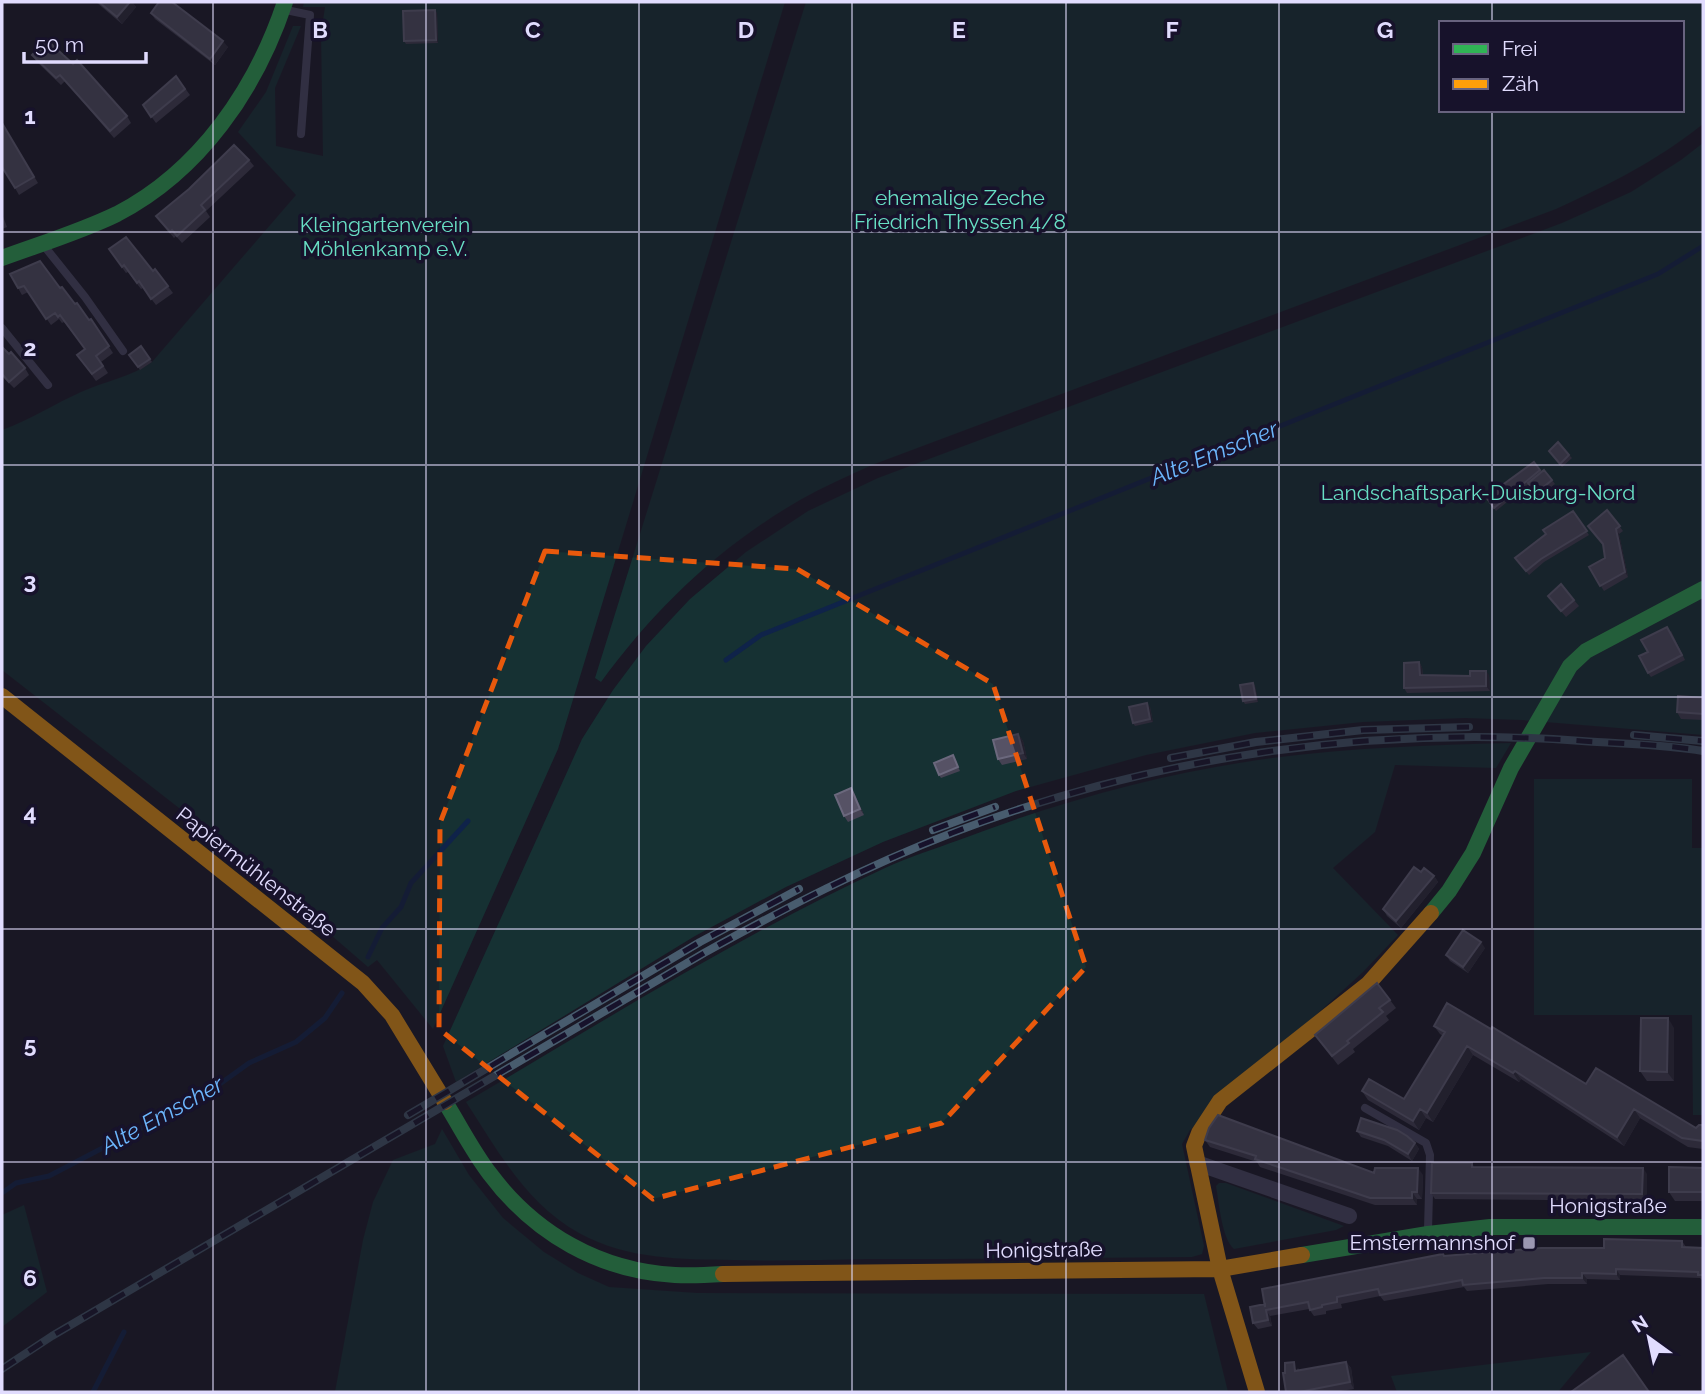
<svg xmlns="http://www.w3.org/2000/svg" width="1705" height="1394" font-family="Raleway,sans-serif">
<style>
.green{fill:#163133;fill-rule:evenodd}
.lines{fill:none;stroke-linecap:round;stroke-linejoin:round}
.stream{stroke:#0f234a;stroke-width:5}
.lane{stroke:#4f4d66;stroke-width:8}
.street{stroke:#4f4d66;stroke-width:16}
.fast{stroke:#30b455;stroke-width:16}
.slow{stroke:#ff9f0a;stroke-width:16}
.rail-casing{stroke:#485c6e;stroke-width:8}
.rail{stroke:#17122b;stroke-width:5;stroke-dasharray:16;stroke-linecap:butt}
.wall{fill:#454253}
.shaded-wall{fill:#2d2a39}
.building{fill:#565265;stroke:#6b687d;stroke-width:2}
.marked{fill:none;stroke:#e8590c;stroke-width:5;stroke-dasharray:14 9;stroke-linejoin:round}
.grid{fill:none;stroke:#e1dcfe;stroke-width:2;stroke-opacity:0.55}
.poi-dot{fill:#9b97b2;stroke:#17122b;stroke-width:2.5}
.labels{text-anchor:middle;stroke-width:7;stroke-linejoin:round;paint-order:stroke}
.park-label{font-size:21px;fill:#68dfc4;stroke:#17122b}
.street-label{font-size:21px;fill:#e1dcfe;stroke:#17122b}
.poi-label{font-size:21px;fill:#e1dcfe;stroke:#17122b;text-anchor:end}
.water-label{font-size:23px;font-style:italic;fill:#6cb6fc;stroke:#17122b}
.grid-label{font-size:23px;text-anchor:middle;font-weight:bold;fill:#e1dcfe;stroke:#17122b;stroke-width:7;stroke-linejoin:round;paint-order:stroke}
</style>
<rect width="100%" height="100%" fill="#1a1825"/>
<path class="green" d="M304,2h481l-227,747 -125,280 -56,-69 -9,7 -139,-120 -227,-177v-240c28,-10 52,-26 79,-38 24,-11 50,-15 71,-30l144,-167 -58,-63 28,-40 27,-66h8l-26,62 1,58 47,10 -2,-122 4,-27h-22z
M806,2h897v122c-48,38 -91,59 -147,85l-684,256c-24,11 -49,22 -72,35 -81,47 -144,107 -199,182l-6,-4zM1441,23h241v87h-241z
M1703,143v592l-181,-15 -57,-2 -102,4 -108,11 -109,22 -130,36 -133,51 -97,45 -91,49 -239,146 -13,-36 139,-307 31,-49 33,-44 44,-47 56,-47 62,-41 70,-33 684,-255 69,-31 50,-32z
M1511,743l-15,25 -101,-3 -20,67 -42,36 65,67 -35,37 -173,158 -8,14 22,102 -2,8 -10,3c-108,1 -217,2 -325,2 -44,1 -88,2 -133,1 -53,-1 -106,0 -155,-27 -53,-29 -81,-82 -113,-131 138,-81 274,-167 419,-234 24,-11 49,-19 74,-28 96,-37 197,-65 299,-80 84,-12 169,-15 253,-17z
M1534,779h158v69h11v267h-10l-1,-100h-158z
M442,1129l27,46 34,43 41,34 34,21 31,14 88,6 507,1 24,98h-893l28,-152 10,-38 20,-42 42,-16z
M1219,1183h7l118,43 -8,4 -102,19c-12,-10 -15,-46 -18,-63z
M24,1205l23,87 -45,35v-112z
M1591,1352l-33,40h-161l-6,-16z"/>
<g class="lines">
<path class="stream" d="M726,660l35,-25 897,-361 45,-28
M368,957l14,-29 19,-21 10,-24 57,-62
M2,1193l14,-10 33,-7 157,-82 43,-31 47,-21 29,-24 17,-25
M93,1392l31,-60"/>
<path class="lane" d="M286,10l24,5 -9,119
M45,247l40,50 38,54
M2,328l46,57
M1365,1108l61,35 4,12 -2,75"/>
<path class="street" d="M1197,1163l152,53"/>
<path class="fast" d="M2,258c38,-14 78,-26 115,-44 83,-43 139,-125 168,-212
M1431,913l18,-22 24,-38 38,-85 59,-102 16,-15 117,-62
M445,1102c15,24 28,50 45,72 45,60 110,97 185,101 16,1 33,0 48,-1
M1302,1255l126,-21 62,-7h213"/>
<path class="slow" d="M2,696l361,287 29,32 53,87
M723,1274l497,-5 82,-14
M1257,1392l-37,-123 -26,-123 5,-13 21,-32 148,-117 63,-71"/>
<defs>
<path id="rail" d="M1634,735l69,6
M1171,758l85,-16 107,-12 106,-3
M933,830l62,-23
M408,1115l292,-173 99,-53
M2,1369l50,-33 652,-383c81,-45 162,-87 248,-120 199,-76 417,-108 630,-92 40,3 82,3 121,10"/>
</defs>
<use href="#rail" class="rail-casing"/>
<use href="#rail" class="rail"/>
</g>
<path class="wall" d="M96,2h36l4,5 -14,17z
M151,13l77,34 -13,18 -60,-46z
M437,13l1,30 -32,1 -2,-3z
M32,55l41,9 54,52 4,7 -17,15 -49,-57 -4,4 -24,-23z
M176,76l14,19 -34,28 -13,-18z
M2,123l36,60 -19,12 -4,-7z
M249,160l5,6 -48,45 4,6 -28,26 -6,-7 -2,2 -18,-22z
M2,214l5,13 -5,2z
M109,249l44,22 2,-2 18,24 -17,12 -13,-17 -2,1 -13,-17 -2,1z
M10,274l50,14 29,32 2,-1 22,34 -12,9 7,11 -12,8 -19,-26 8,-6 -21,-27 -2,1 -3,-4 -8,6 -23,-33 -6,3z
M141,346l11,16 -12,8 -11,-15z
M2,347l23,21 4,7 -15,13 -12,-12z
M1549,451l20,4 3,3 -10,9z
M1534,462l8,10 2,-2 11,14 -16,12 -10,-12 -33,27 -10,-14z
M1607,510l16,21 -4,3 9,43 -24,14 -15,-24 16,-9z
M1573,511l16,24 -45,27 -15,13 -14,-17 31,-24z
M1548,596l26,4 5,6 -13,11z
M1671,631l14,29 -34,17 -3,-4v-21z
M1419,662l3,5 1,8h66l1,16 -83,2 -3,-5z
M1253,683l2,3 3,16 -13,2 -2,-3z
M1703,698v22l-22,-1 -4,-7z
M1150,707l3,15 -18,4 -2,-3z
M1018,734l5,7 4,18 -25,6 -4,-6z
M953,755l7,16 -19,7 -2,-3z
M855,795l9,20 -16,7 -4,-6z
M1421,872l13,4 4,6 -37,46 -14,-12 -4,-7z
M1485,948l-17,25 -18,-12 -4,-6z
M1390,1000l6,8 -10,8 3,4 -36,29 2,3 -17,13 -23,-30z
M1434,1026l57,3 95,55 110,44 7,-3v24l-15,-2 -48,-29 -16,28 -103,-67 -2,3 -46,-27 -40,67 -7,-4 -7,12 -51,-30 -6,-9 42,8 39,-63 -3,-2z
M1674,1028v53h-27l-7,-10z
M1357,1131l58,12 4,6 -7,12 -24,-15 -27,-9z
M1205,1140l169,33 49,2 -1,24h-5v6h-42l-115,-38 -3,-5 -47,-15z
M1472,1163l2,4 173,7v27l-212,-2 -4,-6z
M1703,1168v33h-28l-6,-9z
M1682,1241l4,6 17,1v33l-3,-3 -80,-3v5l-33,-1v5h-39l-81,7 -3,-4 -80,14 -4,-5 -39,8 1,4 -16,3v3l-12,2 -5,-7 -39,7 2,10 -14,3 -5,-6 12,-19 180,-48 159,-8z
M1346,1362l5,6 3,21 -20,3h-48l12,-24 1,2z"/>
<path class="shaded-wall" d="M130,2h2l4,5 -14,17 -5,-7z
M435,10l2,3 1,30 -2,-3z
M223,41l5,6 -13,18 -5,-6z
M1616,529l3,5 9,43 -3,-5z
M1419,662l3,5 1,13 -3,-5z
M1486,671l3,4 1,16 -4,-5z
M1253,683l2,3 3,16 -2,-3z
M1147,703l3,4 3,15 -3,-3z
M1018,734l5,7 4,18 -4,-6z
M851,788l4,7 9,20 -4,-6z
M1434,876l4,6 -37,46 -5,-7z
M1481,942l4,6 -17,25 -5,-6z
M1668,1018l6,10v53l-7,-9z
M1467,1046l6,9 -40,67 -6,-9z
M1515,1071l6,8 -2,3 -6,-9z
M1420,1109l6,9 -7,12 -6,-9z
M1634,1109l6,9 -16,28 -7,-9z
M1415,1143l4,6 -7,12 -4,-7z
M1418,1168l5,7 -1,24 -5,-7z
M1643,1168l4,6v27l-5,-7z
M1412,1192l5,7v6l-5,-7z
M1616,1269l4,6v5l-4,-6z
M1582,1273l5,6v5l-5,-6z
M1266,1310l4,6 2,10 -4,-6z
M1346,1362l5,6 3,21 -4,-7z"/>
<path class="building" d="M99,2h31l-13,15z
M159,2h13l51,39 -13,18 -59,-46z
M435,10l1,30 -32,1 -1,-30z
M47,40l26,24 4,-4 50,56 -17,15 -50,-56 -4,3 -24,-23z
M176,76l9,13 -34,28 -8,-12z
M2,123l32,54 -19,11 -13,-21z
M234,145l15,15 -48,45 4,5 -28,26 -5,-6 -2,2 -14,-16 33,-27z
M126,237l27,34 2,-2 13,17 -17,13 -12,-18 -2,2 -13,-18 -2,2 -13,-18z
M40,261l20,27 2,-1 13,17 2,-1 12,17 2,-1 18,27 -13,10 7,10 -11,8 -15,-19 8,-6 -25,-34 -2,2 -3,-4 -9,6 -22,-33 -6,2 -8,-14z
M141,346l9,13 -12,8 -9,-12z
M2,347l7,7 2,-2 14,16 -16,14 -7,-8z
M1558,442l11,13 -9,9 -11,-13z
M1534,462l6,8 -46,38 -8,-11z
M1544,470l8,10 -16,13 -8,-10z
M1607,510l13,16 -4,3 9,43 -25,14 -11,-19 16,-9 -2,-14 -15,-18z
M1573,511l14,20 -46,28 -15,12 -11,-13 31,-24 -3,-4z
M1561,584l13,16 -13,11 -13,-15z
M1667,627l15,28 -34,18 -9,-17 9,-4 -7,-12z
M1419,662l1,13 50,1v-5h16v15l-82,2v-25z
M1253,683l3,16 -13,2 -3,-16z
M1678,696l25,2v16l-26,-2z
M1147,703l3,16 -17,4 -4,-16z
M1018,734l5,19 -25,6 -5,-19z
M953,755l5,12 -19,8 -5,-12z
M851,788l9,21 -16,7 -9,-21z
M1414,867l7,5 3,-4 10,8 -38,45 -13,-12z
M1463,930l18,12 -18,25 -17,-12z
M1377,983l13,17 -11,8 4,4 -36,29 2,2 -17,13 -17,-21z
M1447,1003l44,26 1,-2 94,57 10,-16 100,60 3,-3h4v16l-21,-3 -48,-29 -17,28 -102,-66 -2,2 -46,-27 -40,67 -7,-4 -7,12 -51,-30 7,-12 35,20 41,-67 -11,-6z
M1641,1018h27l-1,54 -27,-1z
M1218,1115l156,58 1,-5h43l-1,24h-5v6h-42l-115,-39 1,-3 -51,-16 4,-12z
M1361,1118l36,12 10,6 8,7 -7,11 -24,-14 -27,-9z
M1432,1163h40v4l171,1 -1,26 -211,-1z
M1669,1167l34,1v24h-34z
M1604,1239l78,2v6l21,1v27h-5v-3l-82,-3v5l-34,-1v5h-38l-81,7 -1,-5 -82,15 -2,-6 -41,8v5l-15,3v2l-12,3 -2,-8 -42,8 2,10 -15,3 -3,-16 15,-3v3l-3,-18 181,-35 1,2 97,-8h63z
M1623,1355l26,37h-78z
M1294,1362l1,9 51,-9 4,20 -51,10h-13l-3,-19h2v-10z"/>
<path d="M0 0H1705V1394H0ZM545,551l252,18 196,115 93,283 -144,156 -289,76 -214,-170 1,-206z" fill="#1a1825" fill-opacity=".55" fill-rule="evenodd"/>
<path class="marked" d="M545,551l252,18 196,115 93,283 -144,156 -289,76 -214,-170 1,-206z"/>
<path class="grid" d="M213,2v1390M426,2v1390M639,2v1390M852,2v1390M1066,2v1390M1279,2v1390M1492,2v21M1492,110v1282M2,232h1701M2,465h1701M2,697h1701M2,929h1701M2,1162h1701"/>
<rect class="poi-dot" x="1522" y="1236" width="14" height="14" rx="3.5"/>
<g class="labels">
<g class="park-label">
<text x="960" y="205">ehemalige Zeche<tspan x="960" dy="24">Friedrich Thyssen 4/8</tspan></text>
<text x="385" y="232">Kleingartenverein<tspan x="385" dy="24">Möhlenkamp e.V.</tspan></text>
<text x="1478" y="500">Landschaftspark-Duisburg-Nord</text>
</g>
<g class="street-label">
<text transform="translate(256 872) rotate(38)" y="7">Papiermühlenstraße</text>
<text x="1608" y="1213">Honigstraße</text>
<text transform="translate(1044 1250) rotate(-1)" y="7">Honigstraße</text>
</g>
<g class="poi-label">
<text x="1515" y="1250">Emstermannshof</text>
</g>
<g class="water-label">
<text transform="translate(1214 453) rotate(-22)" y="8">Alte Emscher</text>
<text transform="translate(162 1115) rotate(-29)" y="8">Alte Emscher</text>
</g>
</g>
<g class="grid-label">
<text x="320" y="38">B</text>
<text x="533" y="38">C</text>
<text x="746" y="38">D</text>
<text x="959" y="38">E</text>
<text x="1172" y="38">F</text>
<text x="1385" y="38">G</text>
<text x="30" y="124">1</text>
<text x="30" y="356">2</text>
<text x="30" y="589">3</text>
<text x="30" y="821">4</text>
<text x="30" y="1053">5</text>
<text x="30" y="1286">6</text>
</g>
<rect width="1705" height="1394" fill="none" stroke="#e1dcfe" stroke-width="7"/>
<rect x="1439" y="21" width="245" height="91" fill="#17122b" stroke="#68637f" stroke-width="2"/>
<rect x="1453" y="44" width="35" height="10" fill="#30b455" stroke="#68637f" stroke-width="2"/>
<text x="1502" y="56" font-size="21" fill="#e1dcfe">Frei</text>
<rect x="1453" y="79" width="35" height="10" fill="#ff9f0a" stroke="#68637f" stroke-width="2"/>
<text x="1502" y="91" font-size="21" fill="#e1dcfe">Zäh</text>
<g transform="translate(1649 1338) rotate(327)" stroke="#17122b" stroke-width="5" paint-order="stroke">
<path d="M0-5L12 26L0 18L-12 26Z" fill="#e1dcfe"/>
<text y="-10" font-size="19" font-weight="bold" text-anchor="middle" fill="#e1dcfe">N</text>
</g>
<path d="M24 52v10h122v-10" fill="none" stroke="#e1dcfe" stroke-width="3.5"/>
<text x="35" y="52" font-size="21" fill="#e1dcfe" stroke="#17122b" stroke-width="5" paint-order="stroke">50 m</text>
</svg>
